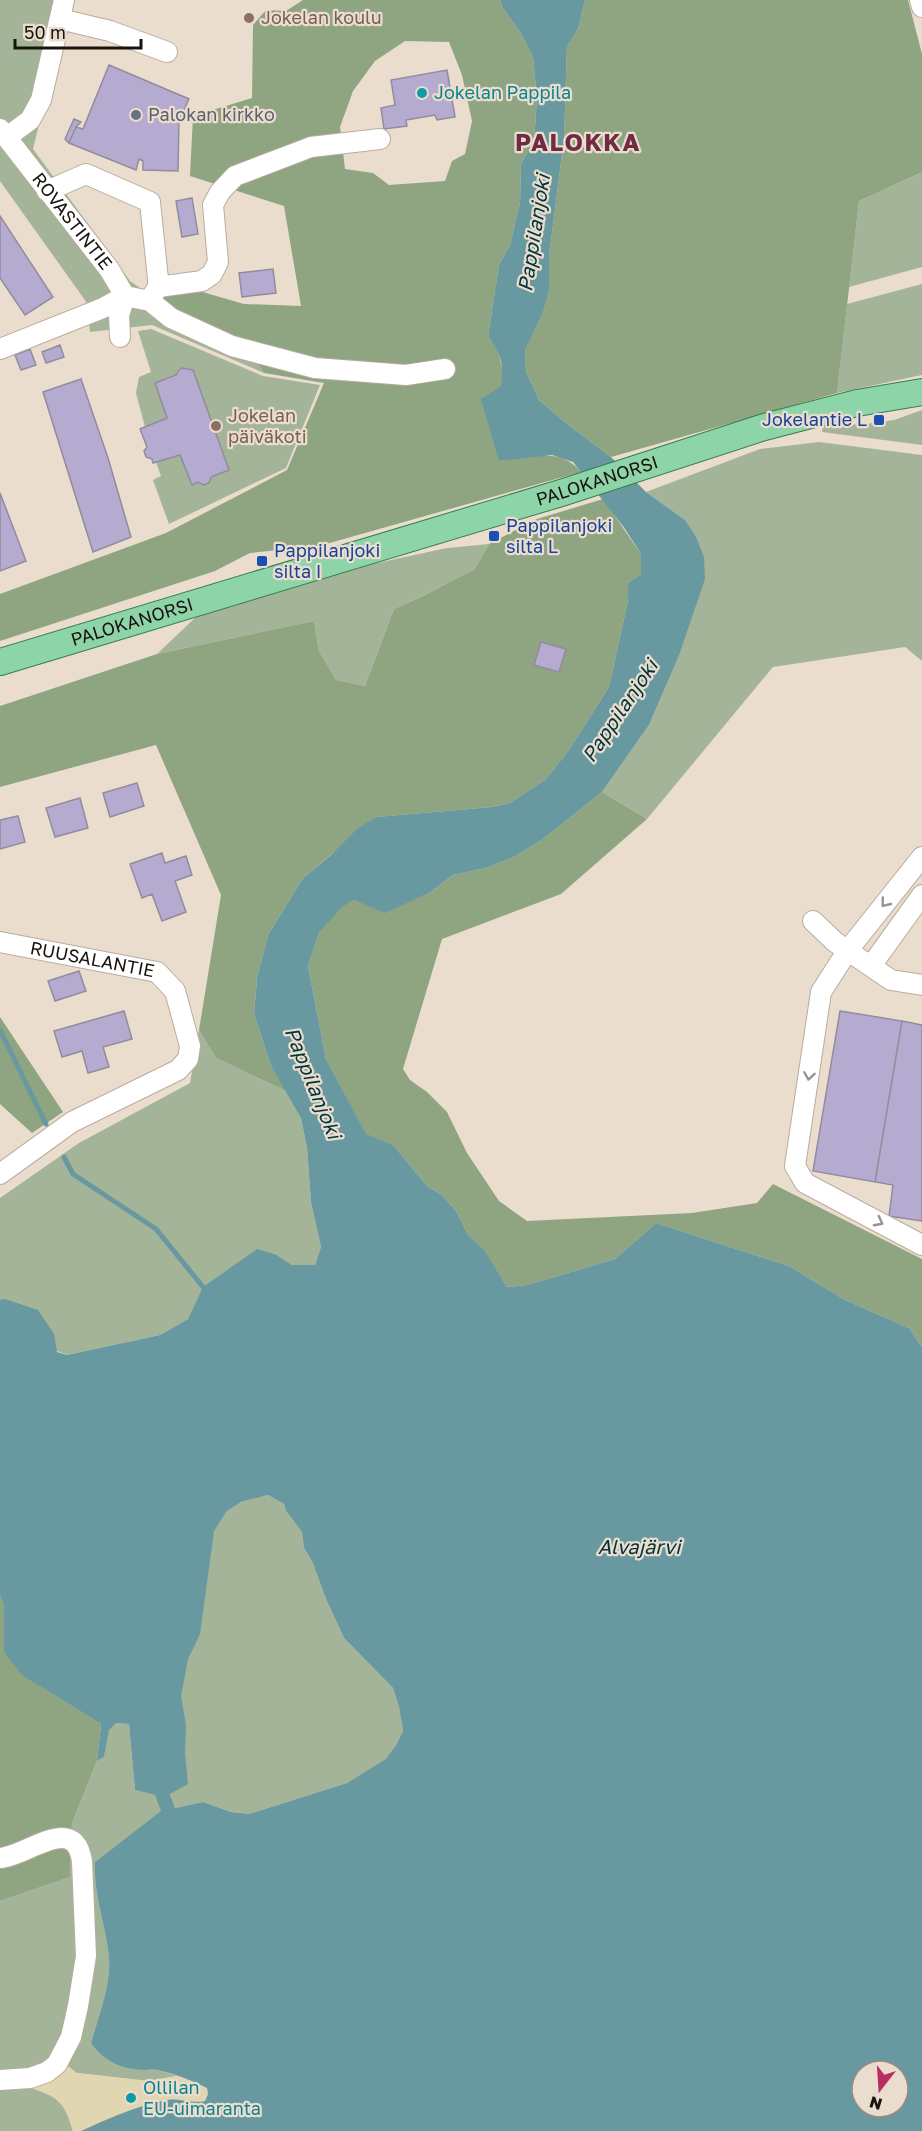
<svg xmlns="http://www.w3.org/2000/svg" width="922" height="2131" font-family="'Golos Text',sans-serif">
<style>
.green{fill:#a4b499}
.forest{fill:#8fa481;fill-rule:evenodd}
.sand{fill:#e0d6b1}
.water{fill:#6899a1;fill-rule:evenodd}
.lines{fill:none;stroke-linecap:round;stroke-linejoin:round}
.stream{stroke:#6899a1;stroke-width:5}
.building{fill:#b5abd0;stroke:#918c9d;stroke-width:1.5}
.minor-casing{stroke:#b9ac9e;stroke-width:22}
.major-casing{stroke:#337e4d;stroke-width:28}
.minor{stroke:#fff;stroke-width:20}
.major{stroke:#8ed4a9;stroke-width:26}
.oneway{stroke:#979593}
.education-dot{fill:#8d6e63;stroke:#ebddce;stroke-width:2}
.culture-dot{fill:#0f9aa8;stroke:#ebddce;stroke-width:2}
.worship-dot{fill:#6b7280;stroke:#ebddce;stroke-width:2}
.transit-dot{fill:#1a4fb4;stroke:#ebddce;stroke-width:2}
.labels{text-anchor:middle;stroke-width:4.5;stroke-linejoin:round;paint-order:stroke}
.education-label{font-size:18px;fill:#785e54;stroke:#ebddce;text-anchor:start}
.culture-label{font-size:18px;fill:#0d838f;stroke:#ebddce;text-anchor:start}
.worship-label{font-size:18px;fill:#5b616d;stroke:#ebddce;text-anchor:start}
.street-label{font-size:18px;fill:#18130e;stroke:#ebddce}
.transit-label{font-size:18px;fill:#164399;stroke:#ebddce;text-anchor:start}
.water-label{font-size:20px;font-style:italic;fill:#01343b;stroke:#ebddce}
.district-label{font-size:24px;font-weight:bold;letter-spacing:1.5px;fill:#6f2b42;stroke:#ebddce}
</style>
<rect width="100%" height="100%" fill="#ebddce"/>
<path class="green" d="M0,0h69l-36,149 97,132 26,18 86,41 22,33 -112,-48 -62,7 -3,-29 -87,-122z
M922,172v95l-73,20 10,-86z
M922,284v91l-85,18 10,-89z
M151,329l112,47 57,9 -34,83 -117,56 -16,-44 8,-4 -5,-14 24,-7 12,30 6,-3 6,3 5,-2 2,-6 18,-7 -39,-99 -8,-3 -3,2 -3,5 -9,43 -22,9 -9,-34 3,-16 12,-5 -13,-41z
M922,410v35l-100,-13 1,-6 43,-2 28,-4z
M819,442l103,13v206l-17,-14 -132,20 -126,152 -45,-27 47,-67 29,-67 7,-138 -39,-28 114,-43z
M489,544l-14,25 -54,28 -27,12 -29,77 -29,-6 -17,-29 -5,-30 -157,33 40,-38 143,-45 107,-23z
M199,1030l17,28 72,34 13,26 6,30 4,54 10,45 -6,18h-23l-15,-10 -73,32 -16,32 -28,16 -93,20 -67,-28v-129l79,-55 111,-60z
M268,1495l16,9 2,7 16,21 2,16 8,13 14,38 18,39 49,50 6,19 4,24 -7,14 -10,15 -39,23 -98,31 -18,-2 -28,-10 -28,6 -5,-14 26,-246 30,-36 15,-10z
M116,1723l13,1 6,66 20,5 7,16 -67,51c-2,33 11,63 14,96 2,28 -11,59 -18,85l51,27 13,-1 22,7 -29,5 -71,-8 -10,-7 -7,10 -13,6 1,12c17,9 20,20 25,37h-73v-230l70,-24 2,-54 25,-62 7,-4 4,-27z"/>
<path class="forest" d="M303,0h197l2,7 18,25 13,25 4,42 -3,42 -13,23 -1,38 -10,43 -11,20 -11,71 10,14 5,22 -3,15 -1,74c29,-3 61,-15 82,11l-262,74 -69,7 -35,18 -215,70v-47l166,-61 121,-63 37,-87 -60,-10 -22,-33 -86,-41 5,-8 24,-4 59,17 57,2 -17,-100 -94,-30 3,-60 59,-18 1,-73 13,-15 20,1zM405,41l44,1 13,33 10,46 -7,33 -13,7 -7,20 -56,4 -16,-12 -28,-4 -5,-42 13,-36 22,-30z
M585,0h323l14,54v118l-63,29 -22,192 -226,64 -44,-33 -28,-24 -13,-29 -1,-21 24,-60v-34l15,-118 3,-91 11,-18z
M603,499l38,55v20l-13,9v17l-19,87 -40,63 -23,29 -36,24 -18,4 -116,10 -73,61 -35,57 -11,43 -3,36 17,52 17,26 -72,-34 -17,-28 22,-135 -65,-150 -156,42v-81l157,-52 157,-33 5,30 17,29 29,6 29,-77 27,-12 54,-28 14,-25 48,-25z
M602,792l45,27 -86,75 -119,45 -39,130 7,11 17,12 20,20 20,41 32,48 28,20 165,-8 65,-10 16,-19 149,75v88l-13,-19 -64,-28 -56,-34 -133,-43 -41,36 -88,26 -20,2 -22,-35 -17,-17 -12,-24 -14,-16 -14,-8 -35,-42 -27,-10 -40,-76 -18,-93 11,-33 22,-26 13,-7 31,12 44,-19 24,-18 33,-7 28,-11 29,-18z
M0,1017l63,95 -31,21 -32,-29z
M0,1596l4,10v46l22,25 75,47 -4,37 -25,62 -2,54 -70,24z"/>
<path class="sand" d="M68,2066l9,7 71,8 29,-5 30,12 1,6 -3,7 -69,9 -55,21h-8c-10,-34 -17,-34 -48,-45 18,-3 31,-5 43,-20z"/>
<path class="water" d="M500,0h85l-7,29 -11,18 -3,91 -15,118v34l-6,21 -18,39 1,21 13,29 28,24 44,33 35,35 39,28 11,17 8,20 1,22 -27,79 -29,67 -47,67 -59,47 -29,18 -28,11 -33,7 -24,18 -44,20 -31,-13 -12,7 -23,26 -11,33 18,93 40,75 27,11 35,42 14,8 14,16 12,24 17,16 22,36 20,-2 88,-26 41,-36 133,43 56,34 64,28 13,19v784h-841c24,-11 60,-27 86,-31 12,-2 25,4 38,1l3,-7 -1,-6c-16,-8 -32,-14 -49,-18 -5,-1 -10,0 -14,0 -23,-1 -40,-9 -53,-27 7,-26 20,-57 18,-85 -3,-33 -16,-63 -14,-96l66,-51 -6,-16 -20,-5 -6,-66 -13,-1 -7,7 -5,27 -7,4 4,-37 -79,-49 -18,-23v-46l-4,-10v-296l5,-1 33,11 16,24 3,18 10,3 93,-20 28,-16 15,-32 54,-38 20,6 15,10h23l6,-18 -10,-45 -4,-54 -6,-30 -30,-52 -17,-52 3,-36 11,-43 35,-57 28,-23 26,-26 19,-12 116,-10 18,-4 36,-24 23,-29 40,-63 19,-87v-17l13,-9v-20l-16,-25 -52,-67 -21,-7 -53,6 -18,-62 19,-12c5,-22 1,-33 -12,-51l11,-71 11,-20 10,-43 1,-38 13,-23 3,-42 -4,-42 -13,-25 -18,-25zM268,1495l16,9 2,7 16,21 2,16 8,13 14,38 18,39 49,50 6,19 4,24 -7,14 -10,14 -39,24 -98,31 -18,-2 -28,-10 -28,6 -5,-14 18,-10 -3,-31 1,-28 -5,-29 7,-37 12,-25 14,-103 12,-19 15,-10zM862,2071h36v36h-36z"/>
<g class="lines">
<path class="stream" d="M0,1030l46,94
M64,1157l9,17 83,55 47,58"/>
</g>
<path class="building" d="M109,65l80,34 -5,11 -2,12 -3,-2 -1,51 -35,-1v-9l-4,-2 -3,11 -67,-27 7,-16 7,2z
M447,70l8,47 -18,3 -2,-5 -29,5 1,6 -23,3 -3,-21 14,-3 -4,-25z
M74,119l7,3 -5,5 -7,16 -4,-4z
M192,198l6,36 -16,3 -6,-36z
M0,216l53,81 -28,18 -25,-37z
M273,269l3,24 -34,4 -3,-24z
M60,345l4,12 -18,6 -4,-11z
M30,349l6,16 -15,5 -6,-15z
M182,368l11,2 36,100 -18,7 -2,6 -5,2 -6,-3 -6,3 -12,-30 -27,8 -1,-4 -6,-2 -2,-6 3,-4 -7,-18 27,-11 -12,-35 21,-8 3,-5z
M81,379l27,79 23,79 -38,15 -50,-160z
M0,493l26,68 -26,10z
M541,642l25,7 -7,23 -25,-7z
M137,783l7,23 -34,11 -7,-24z
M80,798l8,30 -33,9 -9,-29z
M18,816l7,26 -25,7v-29z
M162,853l3,10 21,-7 6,19 -17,6 11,31 -24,9 -10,-27 -10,4 -12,-34z
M79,971l7,20 -31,10 -7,-20z
M124,1011l8,28 -29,8 6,20 -21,6 -6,-22 -20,6 -8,-26z
M840,1011l62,10 -27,161 -62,-11z
M902,1021l20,4v196l-33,-5 4,-31 -18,-3z"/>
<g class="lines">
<defs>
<g id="minor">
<path d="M920,0l2,7"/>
<path d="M60,19l50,12 57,21"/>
<path id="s1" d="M0,129l109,140 16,27 25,5 21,17 61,28 83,22 91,7 39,-6"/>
<path d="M7,137l23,-17 11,-20 23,-100"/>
<path d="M47,191l39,-17 64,28 8,77v8l-6,9"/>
<path d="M158,287l44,-6 10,-7 6,-12 -5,-57 7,-13 15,-16 76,-29 69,-8"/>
<path d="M120,337l-1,-22 6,-19"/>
<path d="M0,349l103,-41 22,-12"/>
<path d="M922,857l-74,93 -27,42 -26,174 10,17 117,62"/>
<path d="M813,921l22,21 56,38 31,5"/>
<path id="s2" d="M0,942l157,30 18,19 15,55 -2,13 -10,11 -106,52 -72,52"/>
<path d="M871,966l51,-71"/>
<path d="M0,1858c28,-2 74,-46 82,3l4,95 -8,50 -7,31 -14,27 -10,8 -17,6 -30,2"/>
</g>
<g id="major">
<path id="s3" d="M0,662l561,-169 200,-65 96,-25 65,-11"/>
</g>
</defs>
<use href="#minor" class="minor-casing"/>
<use href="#major" class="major-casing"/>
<use href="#minor" class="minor"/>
<use href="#major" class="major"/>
</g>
<defs><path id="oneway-chevron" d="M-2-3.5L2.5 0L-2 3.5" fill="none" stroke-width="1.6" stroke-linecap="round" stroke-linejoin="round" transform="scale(1.5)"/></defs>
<g class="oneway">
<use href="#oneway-chevron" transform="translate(885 903) rotate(129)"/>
<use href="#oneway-chevron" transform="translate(809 1076) rotate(99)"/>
<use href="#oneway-chevron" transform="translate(879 1222) rotate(28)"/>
</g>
<g class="education-dot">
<circle cx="249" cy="18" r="6"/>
<circle cx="216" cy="426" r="6"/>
</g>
<g class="culture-dot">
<circle cx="422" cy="93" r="6"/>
<circle cx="131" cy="2098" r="6"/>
</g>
<circle class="worship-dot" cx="136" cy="115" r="6"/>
<g class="transit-dot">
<rect x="873" y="414" width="12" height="12" rx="3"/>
<rect x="488" y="530" width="12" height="12" rx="3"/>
<rect x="256" y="555" width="12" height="12" rx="3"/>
</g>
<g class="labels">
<g class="education-label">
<text x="261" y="24">Jokelan koulu</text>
<text x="228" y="422">Jokelan<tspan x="228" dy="21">päiväkoti</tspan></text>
</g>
<g class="culture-label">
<text x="434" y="99">Jokelan Pappila</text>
<text x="143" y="2094">Ollilan<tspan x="143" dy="21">EU-uimaranta</tspan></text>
</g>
<g class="worship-label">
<text x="148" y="121">Palokan kirkko</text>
</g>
<g class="street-label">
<text dy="6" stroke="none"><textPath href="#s1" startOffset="117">ROVASTINTIE</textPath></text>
<text dy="6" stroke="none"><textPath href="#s3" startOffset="624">PALOKANORSI</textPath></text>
<text dy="6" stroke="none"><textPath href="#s3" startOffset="138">PALOKANORSI</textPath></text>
<text dy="6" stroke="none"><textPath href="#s2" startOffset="94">RUUSALANTIE</textPath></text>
</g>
<g class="transit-label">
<text x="867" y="426" text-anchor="end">Jokelantie L</text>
<text x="506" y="532">Pappilanjoki<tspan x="506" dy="21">silta L</tspan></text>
<text x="274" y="557">Pappilanjoki<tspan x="274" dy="21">silta I</tspan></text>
</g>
<g class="water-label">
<text transform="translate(534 233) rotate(-81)" y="7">Pappilanjoki</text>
<text transform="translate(620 711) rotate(-56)" y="7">Pappilanjoki</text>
<text transform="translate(313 1083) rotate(68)" y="7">Pappilanjoki</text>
<text x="639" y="1554">Alvajärvi</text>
</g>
<g class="district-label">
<text x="578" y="151">PALOKKA</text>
</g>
</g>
<g transform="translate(880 2089) rotate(197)"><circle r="28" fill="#ebddce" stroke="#978c81" stroke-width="1.5"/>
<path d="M0-4.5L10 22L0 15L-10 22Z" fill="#b92d65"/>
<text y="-9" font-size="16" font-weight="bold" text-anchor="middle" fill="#18130e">N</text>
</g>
<path d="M15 39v9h126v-9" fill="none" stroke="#18130e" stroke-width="3"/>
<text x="24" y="39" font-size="18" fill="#18130e" stroke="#ebddce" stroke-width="4.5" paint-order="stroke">50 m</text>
</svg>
